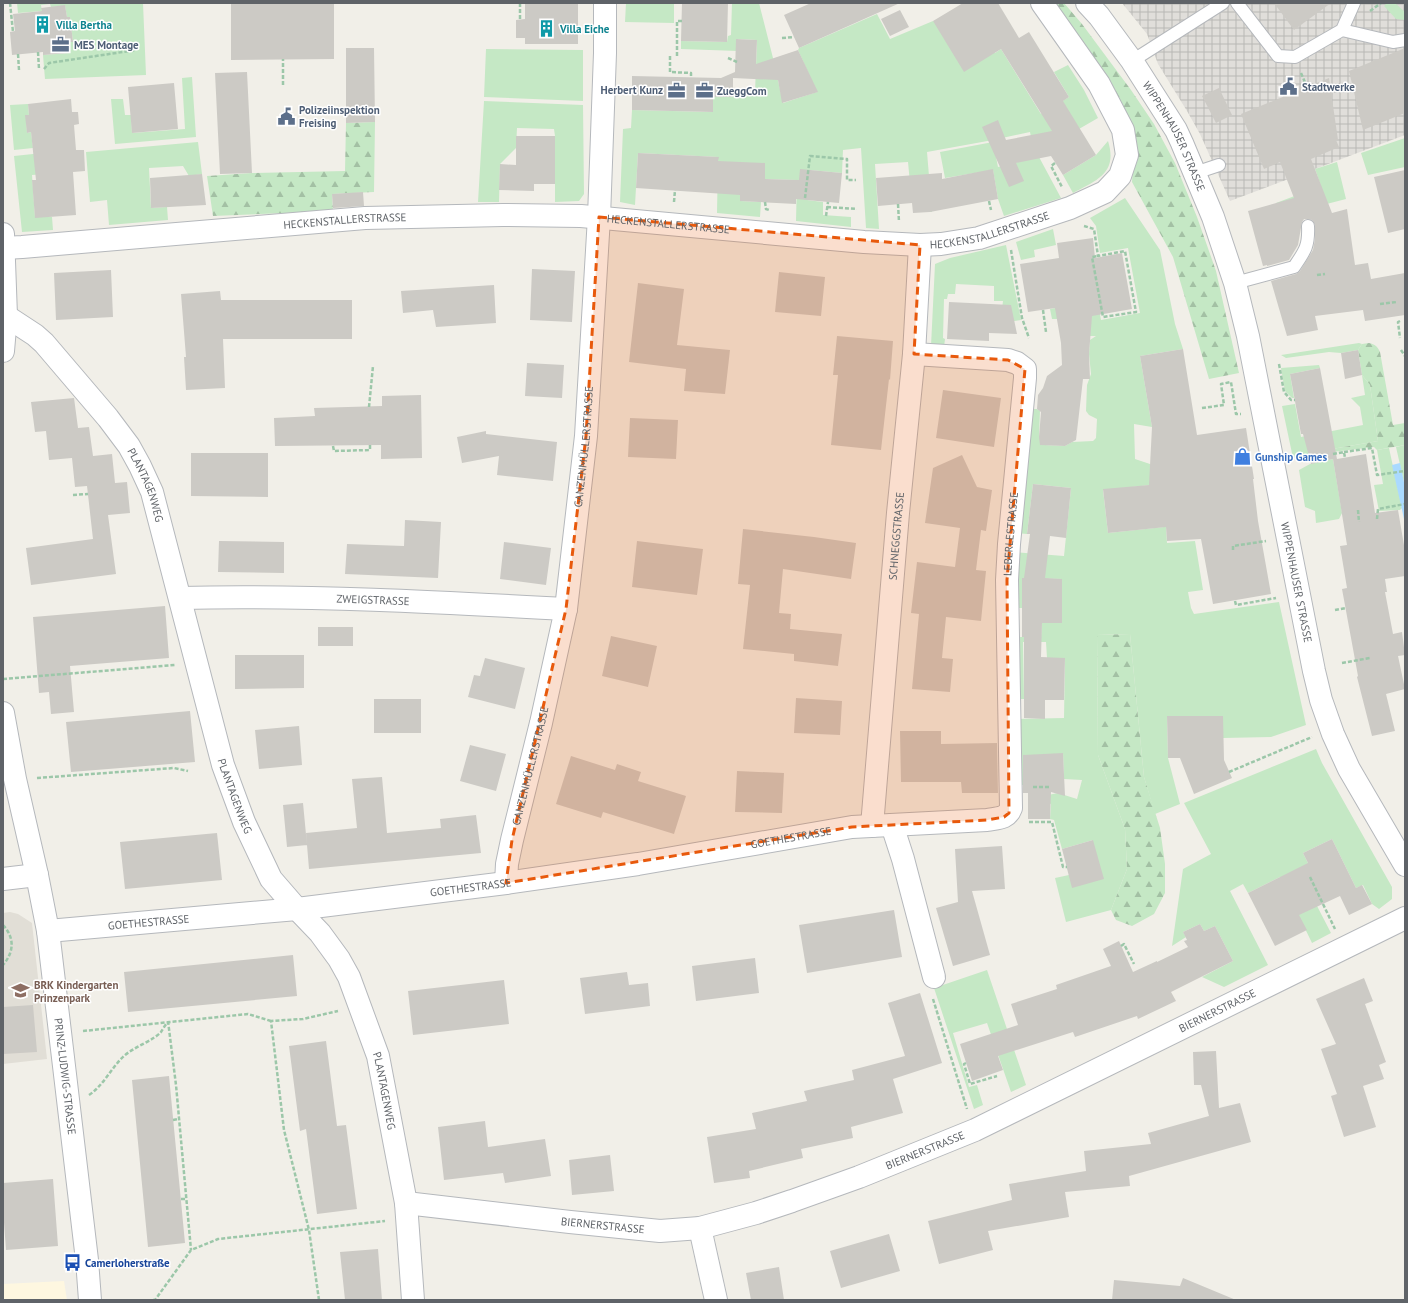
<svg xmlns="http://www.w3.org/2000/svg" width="1408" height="1303" font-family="'PT Sans',sans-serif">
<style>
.commercial{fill:#fef7e0}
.industrial{fill:url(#industrial-grid)}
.education{fill:#e1ded6}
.green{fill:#c5e8c5}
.forest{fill:url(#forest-firs)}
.water{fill:#aadaff}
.building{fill:#cccac5}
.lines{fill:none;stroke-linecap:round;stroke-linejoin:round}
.service-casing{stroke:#b5b8bc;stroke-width:14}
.minor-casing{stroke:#b5b8bc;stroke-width:24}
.tertiary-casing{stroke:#b5b8bc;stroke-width:24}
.path{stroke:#9cc7a9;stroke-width:2.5;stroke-dasharray:4 2;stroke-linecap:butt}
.service{stroke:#fff;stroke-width:12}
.minor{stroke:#fff;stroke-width:22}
.tertiary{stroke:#fff;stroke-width:22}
.marked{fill:#e8590c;fill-opacity:0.2;stroke:#e8590c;stroke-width:3;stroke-dasharray:8 5;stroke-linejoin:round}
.labels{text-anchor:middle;stroke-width:3;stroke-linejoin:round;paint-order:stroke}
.culture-label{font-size:11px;font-weight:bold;fill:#0d838f;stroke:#fff;text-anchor:start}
.service-label{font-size:11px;font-weight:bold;fill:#4e5e75;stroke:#fff;text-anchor:start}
.street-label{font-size:11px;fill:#5f6368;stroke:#fff}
.shop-label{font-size:11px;font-weight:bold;fill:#366cbe;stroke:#fff;text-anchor:start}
.education-label{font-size:11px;font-weight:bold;fill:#785e54;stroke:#fff;text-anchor:start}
.transit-label{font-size:11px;font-weight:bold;fill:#164399;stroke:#fff;text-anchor:start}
</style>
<defs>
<pattern id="industrial-grid" width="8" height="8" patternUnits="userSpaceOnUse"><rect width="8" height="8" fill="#e0deda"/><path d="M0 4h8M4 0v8" fill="none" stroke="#b9b8b5"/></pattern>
<pattern id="forest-firs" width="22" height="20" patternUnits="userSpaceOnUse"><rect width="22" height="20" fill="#c5e8c5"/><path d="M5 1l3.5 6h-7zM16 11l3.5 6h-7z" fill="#a3c0a4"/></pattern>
</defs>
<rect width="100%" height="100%" fill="#f1efe8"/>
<path class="commercial" d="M64,1281l3,19h-64v-16z"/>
<path class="industrial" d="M1122,3h283v132l-175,66 -30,-67 -13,-23 -29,-47 -11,-30z"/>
<path class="education" d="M10,912l8,2 14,9 15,136 -44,5v-151z"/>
<path class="green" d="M17,3h126l3,72 -101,4 -2,-24 26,-2v-11h4l-3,-25h-3l-2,-11 -14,1 -1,-3 -9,1 1,6 -24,2z
M626,3h48v20l-49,-1z
M732,3h27l14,55 10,45 34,-11 -19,-42 1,-2 78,-34 13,25 43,-18 62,32 6,-4 40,65 28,-17 -15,-25 14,-7 16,25 14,28 -52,30 -12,4 -4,-20 -37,8 -66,12 5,60h-8l-13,-18 -3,-32 -33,2 4,65 -13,-1 -5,-80 -18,2 -1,23 -32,-3 -3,30 16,2v13l28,2v10l-55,-6 1,-41 -32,-1v-16l-25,30v8l21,1 -1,15 -43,-4 1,-56 -80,-4 -3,52 -15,-3 3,-73 8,-1 1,-18 80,2 1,-15h20v-5h22l2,-52 -19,-1v12l-57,-2v-8l46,1 1,-6 3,-1z
M1387,3h8l10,9v8l-9,-1 -12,-13z
M486,49l97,1v51l-99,-4z
M192,77l4,60 -81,7 -4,-45h12l2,16h6l1,18 53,-4 -3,-51z
M484,101l99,4 1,89 -5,7 -24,1v-66l-1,-7 -37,-1 -1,20 -16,16 -1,38h-21z
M28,104l1,11h-3l1,18 4,-1 2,16 -19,2 -4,-45z
M1405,138v29l-37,8 -7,-22z
M1108,141c10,32 -11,39 -35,52l-10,-18 33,-20z
M198,142l4,32 -13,2 -6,-10 -34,2 2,40 16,-1 1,13 -59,5 -2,-25 -17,2 -4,-50z
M993,142l5,25 41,-10 22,41 -57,18 -6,-17 -5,-29 -48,8 -5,-26z
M71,150l1,22 -40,3 3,42h17l1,13 -31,2 -8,-76z
M1337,162l9,37 -66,17 -4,-13 45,-17 -6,-17z
M1125,198l35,52 15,74 8,25 -43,7 12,71 -18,-3 1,35 15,5 19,1 -9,19 -57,6 5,43 56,-6h2l1,16 28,-2 8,49 -15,2 3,16 3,6 85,-12 27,123 -35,12 -48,1v-22h-56l1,42 12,46 -25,10 -11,-37 -14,-143 -33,1 1,120 27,74 2,40 -16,41 -45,12 -11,-44 14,-3 24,-35 -31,9 -8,-29 -4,-1 1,-15 -23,-5 30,-6 19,6 5,-19 -18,-1 -1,-26 -34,32h-10l-3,-66 48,-1 1,-60h-18l-1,-16h-23l1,57h-8v-62h25l1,-14h20v-44l-39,-1 -1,30h-8v-56l50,4 7,-68 -38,-4 -6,50 -11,-1 13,-124h8l3,2 -1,26 6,8 20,1 7,-4 21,-1 3,-3 1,-19 -8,-4 -3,-4 1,-26 4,-11 -2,-20 1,-14 6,-4h-6l-33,-17h-5l-2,-10 31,-6 8,-48 12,65 39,-7 -12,-65 -28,5 -4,-27 -6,-8z
M1053,229l3,16 -22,5 1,7 -14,3 -5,-18z
M1006,245l15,75 -7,1 -12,-12 1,-8h-9v-15l-38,-2 -1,10h-7l-1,5h-3l-1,39 2,1 -1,8 -13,-1 4,-82 15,-6z
M1359,343l3,1 -4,6 -17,3 -12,-1 -43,6 -5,-3z
M1319,365l1,3 -30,6 4,24h-2l-7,-7 -4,-23z
M1362,375l8,10 8,56 -46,8 -39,9 -11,-52 13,-2 6,33 62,-12 -3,-18 -9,-9 14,-3z
M1405,445v42l-9,-40z
M1389,448l13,60 -2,2 -21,1 -5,-26 9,-1 -6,-34z
M1333,459l9,54 -3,6 -23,4 -1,-12 -10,-4 -6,-37 11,-6z
M1316,749l6,14 70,124v12l-13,10 -7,-5 -9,-19 -7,3 -24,-49 -29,14 9,18 -10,6 29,56 -19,10 -32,-66 -32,16 -5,-9 -13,7 38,74 -44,22 -22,-10 31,-16 -18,-35 -11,5 -4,-7 -17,8 3,5 -14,9 11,-77 28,-15 -27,-51z
M987,970l39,115 -15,7 -24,-69 -34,10 16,54 8,-2 6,20 -9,4 -40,-121z"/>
<path class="forest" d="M1055,3h9l18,21 49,66 23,34 21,39 22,54 19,54 23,102 -30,6 -36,-122 -41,-75 1,-15z
M375,122l-1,70 -42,2 1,17 -120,5 -6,-40 45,-3 93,-2 1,-48z
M1369,343c6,1 9,4 11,9l13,73 12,-2v22l-28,5 -3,-3 -42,5v-3l46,-8 -8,-56 -8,-10 -4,-25 4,-6z
M1130,634l14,143 16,51 5,36v29l-11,21 -22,12 -16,-6 -5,-10 16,-41 -2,-40 -27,-74 -1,-120z"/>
<path class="water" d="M1400,463l5,24 -1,32 -12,-54z"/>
<path class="building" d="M231,3h103v56l-103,1z
M525,3h53v41h-53v-6h-9v-18l9,-1z
M682,3h46l-1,39 -46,-1z
M811,3h89l-101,45 -15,-33z
M963,3h35l21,35 10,-6 40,65 -6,4 33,54 -33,20 -12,-19 -35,7 8,18 -15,6 -27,-60 16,-7 8,20 46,-9 -51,-82 -37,23 -31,-51z
M1274,3h57l-37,27z
M65,5l2,12h3l3,25h-4v11l-26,2v-3l-31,3 -2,-23 5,-1 -2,-17 29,-3 -1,-3z
M900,10l9,17 -19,9 -9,-17z
M736,39l21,1 -1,24 42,-14 20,42 -36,11 -4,-23 -45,-2v19h-20v15l-81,-2v-34l89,2 14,-6z
M346,48h28l1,74 -29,1z
M1405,48v65l-42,17 -14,-59z
M247,72l5,101 -32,1 -5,-101z
M1329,78l9,62h-2l3,7 -28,12 21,54 15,-4 8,56 13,-2 3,16 34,-6v42l-40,6 -2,-11 -48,6 3,14 -31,6 -16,-55 25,-7 4,-3 13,-21 2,-11v-14l-3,-5 -4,-1h-4l-2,3 -4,23 -9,15 -22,6v-1l-4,1 -15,-55 46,-13 -14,-36 -16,7 -23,-55z
M174,83l4,46 -46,4 -4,-46z
M1219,88l13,27 -16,8 -14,-27z
M71,99l1,13h6l1,12 -5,1 2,25h8l1,21 -12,1 3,43 -41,3 -3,-38h4l-5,-48 -4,1 -2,-18h4l-1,-11z
M516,136h39v48h-21v7l-35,-1 1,-26 16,1z
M638,153l81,4 -1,4 47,2v16l34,1 1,-11 42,4 -3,30 -43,-4v5l-56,-3v-6l-104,-7z
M993,169l5,30 -68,13 -17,1 -1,-10 -34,3 -2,-28 66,-5v6z
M1405,170v59l-17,4 -14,-56z
M202,174l4,31 -55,3 -1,-30z
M363,192l1,14 -31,2 -1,-14z
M1093,238l2,20 27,-5 10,56 -40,7 -3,38 1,25h-7l-7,61 -11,6 -25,-1 -1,-8 2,-25 -4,-3 1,-14 5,-7 4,-12 15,-11 -1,-22 -6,-35 -27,4 -8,-48 39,-6 -2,-15z
M532,269l43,2 -3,51 -42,-2z
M111,270l2,47 -57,3 -2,-47z
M779,272l46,5 -4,39 -46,-4z
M638,283l46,6 -7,56 53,5 -5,44 -41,-3 2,-22 -57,-7z
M494,285l2,38 -60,4 -3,-17 -30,3 -2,-22z
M220,291l1,9h131v39h-129l2,49 -39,2 -2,-33h2l-5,-63z
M949,302l62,3 6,29 -28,-1v8l-42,-2z
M837,336l56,5 -3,39 -1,-1 -8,71 -50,-5 7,-70h-5z
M1183,349l14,86 49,-7 8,51h-1l5,42 13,73 -58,10 -12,-65 -34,2 -1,-14 -58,6 -5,-44 46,-4 3,-58 -12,-71z
M1358,350l4,25 -17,4 -4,-26z
M527,363l37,2 -2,33 -37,-2z
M1320,368l17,91 29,-5 9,59 23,-3 7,41v25l-20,3 2,13h-2l8,42 9,-2 3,23 -7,1 7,33 -19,5 9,37 -23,5 -15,-59 1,-1 -16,-87 5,-1 -7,-42 7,-1 -14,-86 -22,5 -8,-30h-2l-11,-60z
M943,390l58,8 -7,49 -58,-9z
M421,395l1,63 -41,1v-14l-106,1 -1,-28 41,-2 -1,-8 68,-2v-10z
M74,398l4,30 11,-1 4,29 19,-2 3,29 12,-1 3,31 -22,2 8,59 -85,11 -5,-37 67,-9 -6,-53 -12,1 -3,-29 -23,2 -3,-29 -11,1 -4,-30z
M630,418l48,2 -2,39 -48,-2z
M486,431v3l71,8 -4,39 -56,-6 2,-19 -37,7 -5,-26z
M191,453h77v44l-77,-1z
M962,455l15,32 15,3 -6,41 -5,-1 -5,40 10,1 -5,50 -35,-4 -4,41 11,1 -3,33 -38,-3 7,-75 -8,-1 6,-51 38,5 5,-39 -35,-5 8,-55z
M1033,484l38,4 -5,50 -16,-2 -5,42 17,1v44h-20l-1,34 24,1 -1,42h-19v19l-21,-1v-81h-2v-59h2l6,-44h-3z
M405,520l36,2 -3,56 -93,-4 2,-30 57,2z
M743,529l71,8 42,6 -5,36 -68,-10 -4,44 12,1 -1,15 52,5 -4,32 -44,-5v-7l-51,-5 7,-64 -12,-1z
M219,541l65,1v31l-66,-1z
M637,541l66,8 -6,46 -65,-8z
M504,542l47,6 -5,37 -46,-6z
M165,606l4,52 -99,8 4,46 -23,2 -2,-22 -10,1 -6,-76z
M318,627h35v19h-35z
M611,636l46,10 -9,41 -46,-11z
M235,655h69v33l-69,1z
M485,658l40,10 -10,41 -47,-12 6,-22 6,1z
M796,698l46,3 -2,34 -46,-2z
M374,699h47v34h-47z
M190,711l5,51 -124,10 -5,-50z
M1167,716h56l1,44 8,18 -38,16 -14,-36h-12z
M299,726l3,39 -43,4 -4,-39z
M900,731h41v13l56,-1 1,50h-36l-1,-11h-60z
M470,745l36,9 -10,37 -36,-10z
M1063,753l2,43 -14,-4 -1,27h-22v-26h-5v-38z
M571,756l44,14 2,-6 24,8 -3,9 48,15 -12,38 -71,-22 -2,6 -45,-14z
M737,771l47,2 -2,40 -47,-1z
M382,777l5,56 54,-5 -1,-9 36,-4 5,38 -172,16 -3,-36 51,-5 -5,-49z
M303,803l4,42 -20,2 -4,-42z
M217,833l5,47 -97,9 -5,-47z
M1332,839l24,49 6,-3 10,19 -23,11 -9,-19 -41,19 8,15 -32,16 -27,-53 60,-30 -5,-10z
M1093,840l11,39 -32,9 -10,-39z
M1002,846l3,43 -33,2 18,64 -37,11 -17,-58 22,-6 -3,-53z
M894,910l8,47 -95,16 -8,-48z
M1200,924l4,7 11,-5 18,35 -62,31 5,9 -38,18 -1,-3 -62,21 -2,-5 -75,24 5,14 -31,11 -12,-37 58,-19 -7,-21 46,-15 -1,-4 55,-19 -8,-17 16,-8 14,31 24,-11v1l31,-15 -4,-6 3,-1 -4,-8z
M293,955l4,41 -169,16 -4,-40z
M755,958l4,35 -63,8 -4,-35z
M627,972l2,13 19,-2 2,23 -65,8 -5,-36z
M1364,978l9,23 -8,3 21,58 -7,3 5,14 -21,7 13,41 -32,10 -13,-41 6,-2 -16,-45 15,-5 -20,-45z
M504,980l5,44 -96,11 -5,-44z
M920,993l22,70 -49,16 10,34 -52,14 2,11 -52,11 2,9 -54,13 1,7 -36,5 -7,-46 49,-8 -4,-16 55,-12 -3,-10 50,-11 -2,-10 53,-14 -17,-53z
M33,1005l4,47 -34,2v-47z
M326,1041l11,85 9,-1 11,84 -40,5 -11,-85 -6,2 -11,-85z
M1216,1051l3,57 21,-5 11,39 -122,34 1,10 -65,6 4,25 -81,14 5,19 -54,14 -11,-43 84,-21 -3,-16 77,-13 -2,-20 67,-7 -3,-11 61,-17 -8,-31h-7l-1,-33z
M169,1076l16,167 -37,4 -16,-167z
M485,1121l3,26 57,-8 6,37 -46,7 -2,-10 -59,7 -6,-53z
M610,1155l4,36 -42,4 -3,-35z
M53,1179l5,67 -52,4 -3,-41v-26z
M889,1234l11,37 -59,17 -11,-37z
M378,1249l4,51h-37l-5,-48z
M779,1267l5,33h-33l-5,-27z
M1183,1278l53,22h-124l2,-20 66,6z"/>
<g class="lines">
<defs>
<path id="service" d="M1237,3l41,53 17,1 47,-27 12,-27
M1342,30l51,12 12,-2
M1132,61l91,-58
M1195,173l24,-8
M1235,283l59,-16c11,-16 15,-21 14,-41"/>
<g id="minor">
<path id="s1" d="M4,248l18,-1 343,-29 138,-3 78,1 283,26 56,3 21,-1 38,-6 91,-30 35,-16 15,-16 7,-21 -4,-25 -24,-46 -57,-81"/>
<path id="s2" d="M3,316h3l29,19 9,8 64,75 21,28 11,20 12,26 71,273 21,57 27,57 26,30 23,24 19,26 10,18 29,79 28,147 7,97"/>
<path id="s3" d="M180,598c129,-3 258,4 386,11"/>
<path d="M892,825l11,34 31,118"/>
<path id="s4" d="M872,826l26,-313 16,-159 6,-109"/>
<path d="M3,879l34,-4"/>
<path id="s5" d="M506,883l1,-19 5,-24 29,-117 25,-114 20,-173 13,-219 6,-164v-50"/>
<path id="s6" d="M48,931l249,-22 209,-26 132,-19 214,-37 135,-7c11,-2 20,-1 24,-12l-4,-228 2,-36 16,-166v-9l-8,-6 -9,-3 -94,-6"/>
<path id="s7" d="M406,1203l164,19 90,9 40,-3 56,-15 36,-12 67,-24 116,-47 430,-212"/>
<path d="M700,1228l16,72"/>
</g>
<g id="tertiary">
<path id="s8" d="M1087,3l12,13 33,45 44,69 6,13 31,74 22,66 13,53 66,335 7,29 12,34 16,35 56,96"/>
<path d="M3,234l3,82 -3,35"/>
<path id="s9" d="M3,713l12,66 22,96 11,56 39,329 3,40"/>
</g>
</defs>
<use href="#service" class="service-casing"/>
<use href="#minor" class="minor-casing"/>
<use href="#tertiary" class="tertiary-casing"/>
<path class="path" d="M10,3l3,29
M1370,11l11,-8
M520,19v-16
M782,38l12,-1
M38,52l1,17
M18,54l1,16
M670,56v16l21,1v4
M677,56v-35h5
M728,58l9,4
M44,69l5,-6 87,-13
M1301,73l6,14
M283,85v-26
M1055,163l-4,3 11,21
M805,198l5,-42 37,3v21h9
M989,201l2,9
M674,202l1,-12
M765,202l1,7 3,1
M898,204l1,18
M827,207l30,2
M826,216l2,-14
M1084,226l10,3 4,27 27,-5 11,61 -33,5 -11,-60 6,-1
M1011,250l11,68 7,20
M1317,275l8,-1
M1380,304l17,-2
M1043,310l3,22
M1400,321l-2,1 2,16
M1401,350l4,6
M1279,364l5,28 7,8h4
M369,407l4,-41
M1202,408l22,-3 -3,-21 10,-2 5,32h5
M333,446l1,5 36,-1v-5
M1344,452l28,-4 5,27 28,-4
M1333,454l11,-2 1,6
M73,495l15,-1
M1358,510l1,12
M1377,519l1,-10 27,-5
M1233,550v-4l33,-5
M1235,601l1,4 40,-7
M1335,610l11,-2
M1342,663l28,-5
M3,679l172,-14
M1229,772l83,-35
M37,778l137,-10 14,3
M1033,787h16
M1029,822h23l11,45h4
M1310,877l25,52
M3,925c12,13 11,27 0,40
M1121,946l3,-2 10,20
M933,999l34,110
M168,1021l8,64 15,165
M83,1031l165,-17 23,7
M966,1063l-2,1 6,20 27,-8
M89,1095c15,-10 22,-27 35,-39 10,-9 30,-16 37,-24 2,-3 4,-7 7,-10
M173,1120l6,-1
M181,1199h6
M153,1300h2l36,-50 27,-11 167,-18
M319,1300l-10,-70 -25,-100 -13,-109 32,-2 35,-8"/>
<use href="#service" class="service"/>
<use href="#minor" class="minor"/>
<use href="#tertiary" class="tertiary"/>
</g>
<path class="marked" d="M599,217l321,28 -6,109 94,6 17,9 -18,211 2,233 -5,4 -17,3 -135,7 -346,56 6,-43 54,-231 20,-173z"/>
<defs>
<symbol id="building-bare" viewBox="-9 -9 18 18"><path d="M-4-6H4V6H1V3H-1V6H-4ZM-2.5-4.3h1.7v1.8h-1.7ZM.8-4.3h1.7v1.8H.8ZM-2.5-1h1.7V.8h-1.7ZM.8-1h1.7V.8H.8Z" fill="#0f9aa8" stroke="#fff" stroke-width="2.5" paint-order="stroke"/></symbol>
<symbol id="office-bare" viewBox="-9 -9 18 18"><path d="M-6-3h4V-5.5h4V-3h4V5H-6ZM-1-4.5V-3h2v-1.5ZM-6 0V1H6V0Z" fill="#5c6f8a" stroke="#fff" stroke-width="2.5" paint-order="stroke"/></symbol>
<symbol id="civic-bare" viewBox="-9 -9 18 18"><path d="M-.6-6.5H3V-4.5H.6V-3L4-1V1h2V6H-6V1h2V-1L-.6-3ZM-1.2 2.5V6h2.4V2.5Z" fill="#5c6f8a" stroke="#fff" stroke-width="2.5" paint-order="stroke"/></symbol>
<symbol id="shop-bare" viewBox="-9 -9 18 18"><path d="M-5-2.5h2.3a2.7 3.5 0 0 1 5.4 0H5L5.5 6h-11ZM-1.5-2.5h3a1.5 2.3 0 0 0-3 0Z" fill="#3f7fe0" stroke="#fff" stroke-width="2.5" paint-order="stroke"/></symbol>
<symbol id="school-bare" viewBox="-9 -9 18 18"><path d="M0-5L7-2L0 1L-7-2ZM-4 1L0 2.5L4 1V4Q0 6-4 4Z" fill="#8d6e63" stroke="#fff" stroke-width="2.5" paint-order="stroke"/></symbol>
<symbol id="bus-bare" viewBox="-9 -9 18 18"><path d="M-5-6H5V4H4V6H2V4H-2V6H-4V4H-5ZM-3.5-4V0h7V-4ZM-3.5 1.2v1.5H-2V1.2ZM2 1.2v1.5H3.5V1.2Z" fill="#1a4fb4" stroke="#fff" stroke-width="2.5" paint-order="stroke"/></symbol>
</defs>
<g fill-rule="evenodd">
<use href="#building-bare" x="30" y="12" width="25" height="25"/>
<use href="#building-bare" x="534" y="16" width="25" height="25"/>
<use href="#office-bare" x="48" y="32" width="25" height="25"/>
<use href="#civic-bare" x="1276" y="74" width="25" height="25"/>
<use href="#office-bare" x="664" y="78" width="25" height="25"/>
<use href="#office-bare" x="692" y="78" width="25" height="25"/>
<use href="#civic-bare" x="274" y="104" width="25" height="25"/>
<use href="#shop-bare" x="1230" y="444" width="25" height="25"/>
<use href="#school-bare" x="8" y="978" width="25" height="25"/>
<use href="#bus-bare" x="60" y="1250" width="25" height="25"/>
</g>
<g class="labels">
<g class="culture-label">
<text x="56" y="29">Villa Bertha</text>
<text x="560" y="33">Villa Eiche</text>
</g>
<g class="service-label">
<text x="74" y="49">MES Montage</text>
<text x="1302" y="91">Stadtwerke</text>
<text x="663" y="94" text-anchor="end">Herbert Kunz</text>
<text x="717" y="95">ZueggCom</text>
<text x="299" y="114">Polizeiinspektion<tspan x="299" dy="13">Freising</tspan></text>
</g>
<g class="street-label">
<text dy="4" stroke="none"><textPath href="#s8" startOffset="160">WIPPENHAUSER STRASSE</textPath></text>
<text dy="4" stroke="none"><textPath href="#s1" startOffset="342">HECKENSTALLERSTRASSE</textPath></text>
<text dy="4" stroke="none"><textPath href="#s1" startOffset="666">HECKENSTALLERSTRASSE</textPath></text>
<text dy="4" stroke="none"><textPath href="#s1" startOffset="990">HECKENSTALLERSTRASSE</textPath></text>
<text dy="4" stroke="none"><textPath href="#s5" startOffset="444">GANZENMÜLLERSTRASSE</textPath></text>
<text dy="4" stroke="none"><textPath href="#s2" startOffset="226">PLANTAGENWEG</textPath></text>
<text dy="4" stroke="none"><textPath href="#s6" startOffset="1249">LEBERLESTRASSE</textPath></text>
<text dy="4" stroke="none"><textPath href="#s4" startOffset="291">SCHNEGGSTRASSE</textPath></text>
<text dy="4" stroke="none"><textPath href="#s8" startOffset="625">WIPPENHAUSER STRASSE</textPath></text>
<text dy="4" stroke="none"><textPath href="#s3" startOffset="193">ZWEIGSTRASSE</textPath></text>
<text dy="4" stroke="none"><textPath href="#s5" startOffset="120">GANZENMÜLLERSTRASSE</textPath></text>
<text dy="4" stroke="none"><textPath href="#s2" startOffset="550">PLANTAGENWEG</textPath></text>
<text dy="4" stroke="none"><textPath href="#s6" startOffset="749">GOETHESTRASSE</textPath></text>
<text dy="4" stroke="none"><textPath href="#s6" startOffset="425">GOETHESTRASSE</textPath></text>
<text dy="4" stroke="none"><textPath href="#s6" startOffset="101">GOETHESTRASSE</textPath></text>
<text dy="4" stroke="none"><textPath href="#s7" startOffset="858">BIERNERSTRASSE</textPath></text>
<text dy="4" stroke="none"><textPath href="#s9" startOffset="369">PRINZ-LUDWIG-STRASSE</textPath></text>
<text dy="4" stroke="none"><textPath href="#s2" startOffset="886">PLANTAGENWEG</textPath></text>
<text dy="4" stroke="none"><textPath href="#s7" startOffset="534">BIERNERSTRASSE</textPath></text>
<text dy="4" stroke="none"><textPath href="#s7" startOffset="198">BIERNERSTRASSE</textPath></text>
</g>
<g class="shop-label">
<text x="1255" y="461">Gunship Games</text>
</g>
<g class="education-label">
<text x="34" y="989">BRK Kindergarten<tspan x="34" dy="13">Prinzenpark</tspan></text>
</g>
<g class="transit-label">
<text x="85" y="1267">Camerloherstraße</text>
</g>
</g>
<rect width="1408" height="1303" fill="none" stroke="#5f6368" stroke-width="8"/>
</svg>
